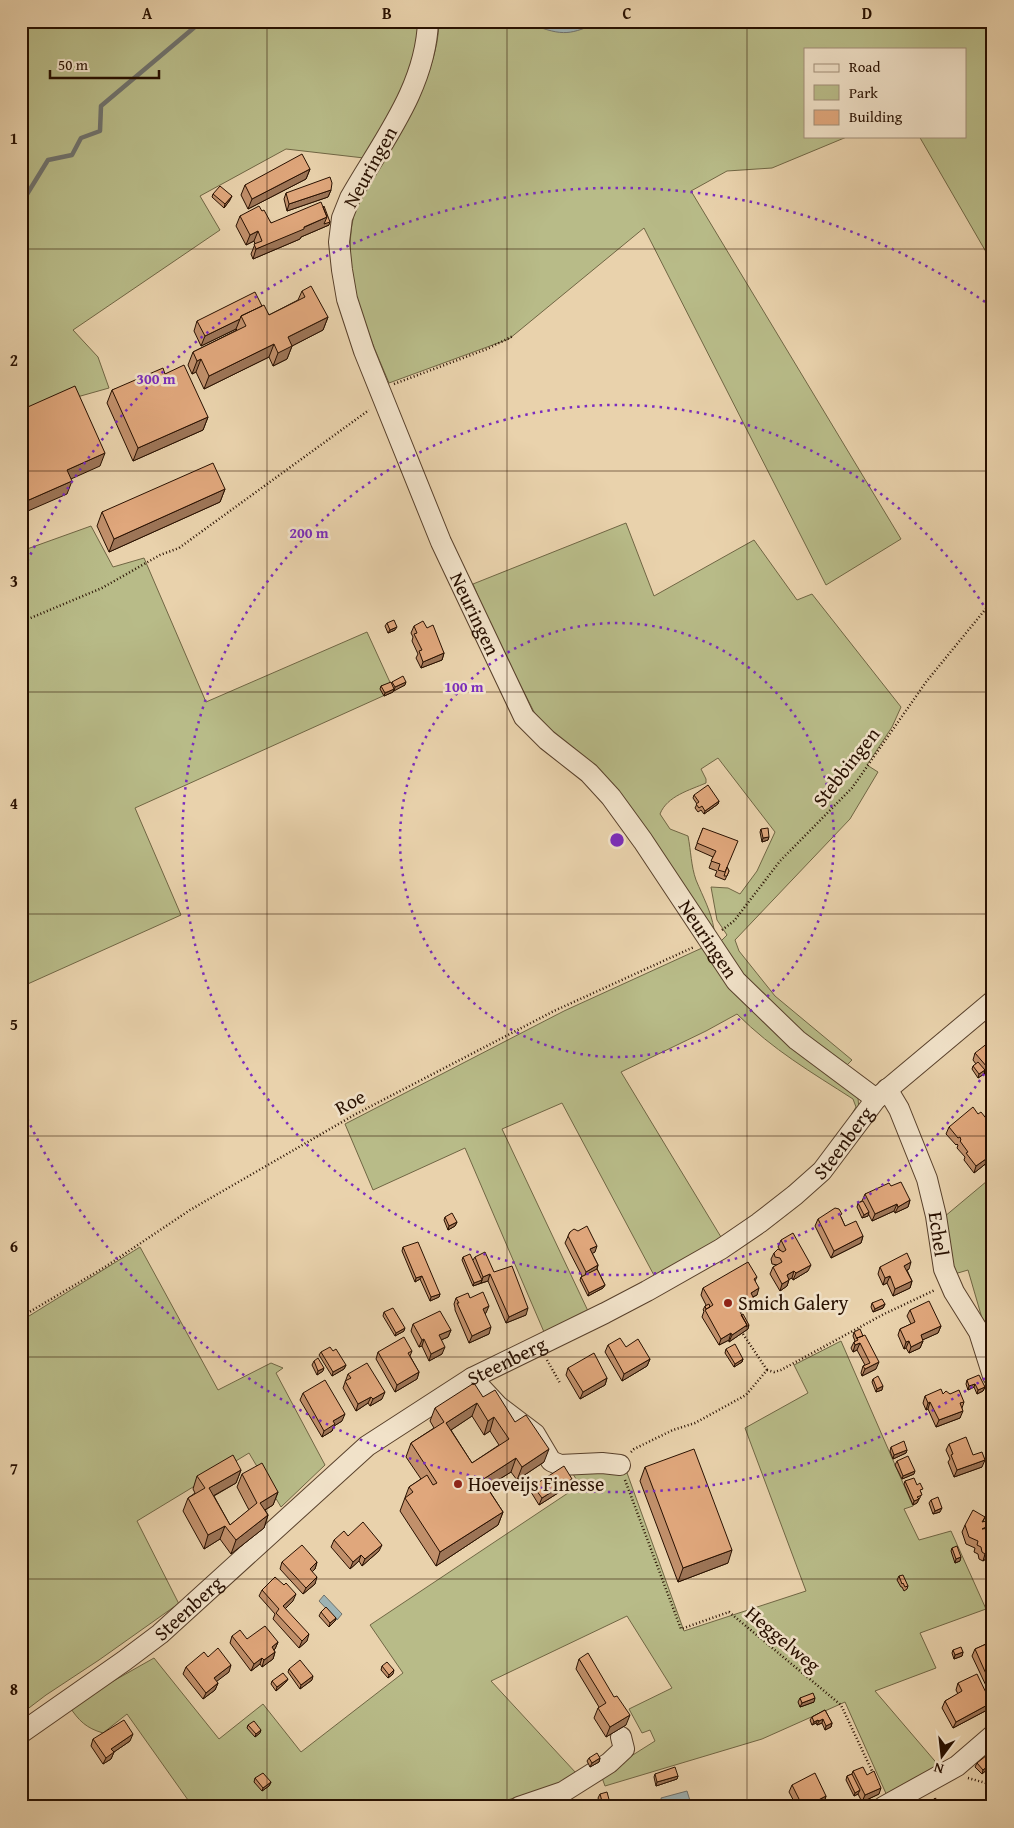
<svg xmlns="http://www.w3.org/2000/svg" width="1014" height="1828" font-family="'Gentium Book Plus',serif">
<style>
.green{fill:#b8bb88;stroke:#706644}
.water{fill:#9eb4b6;stroke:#6f726d}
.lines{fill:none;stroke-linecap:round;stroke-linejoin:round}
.shore{stroke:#63625b;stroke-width:1}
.stream{stroke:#6f726d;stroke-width:4.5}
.minor-casing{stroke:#58402b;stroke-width:22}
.path{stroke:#281000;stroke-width:2.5;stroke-dasharray:1 2.5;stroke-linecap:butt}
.minor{stroke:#f1e2c9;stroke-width:20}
.wall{fill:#c1906b;stroke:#281000;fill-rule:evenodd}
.shaded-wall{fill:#9d7557;stroke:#281000}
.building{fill:#e0a77c;stroke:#281000;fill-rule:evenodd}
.grid{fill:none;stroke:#281000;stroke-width:1;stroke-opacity:0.55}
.ring{fill:none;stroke:#7b2cbf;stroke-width:2.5;stroke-dasharray:2.5 5}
.poi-dot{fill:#8f2418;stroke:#f1e2c9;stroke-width:2}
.labels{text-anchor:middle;stroke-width:5;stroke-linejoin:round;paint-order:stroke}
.street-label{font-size:20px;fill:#281000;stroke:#f1e2c9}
.poi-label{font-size:20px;fill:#281000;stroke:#f1e2c9;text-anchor:start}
.centre{fill:#7b2cbf;stroke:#f1e2c9;stroke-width:2.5}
.ring-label{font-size:15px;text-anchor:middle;font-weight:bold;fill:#7b2cbf;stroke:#f1e2c9;stroke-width:5;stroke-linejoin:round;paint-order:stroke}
.neatline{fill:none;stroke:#281000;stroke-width:2}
.grid-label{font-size:16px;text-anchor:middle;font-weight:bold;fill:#281000}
</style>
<rect width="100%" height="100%" fill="#e9d2ac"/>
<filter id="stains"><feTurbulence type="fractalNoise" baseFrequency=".004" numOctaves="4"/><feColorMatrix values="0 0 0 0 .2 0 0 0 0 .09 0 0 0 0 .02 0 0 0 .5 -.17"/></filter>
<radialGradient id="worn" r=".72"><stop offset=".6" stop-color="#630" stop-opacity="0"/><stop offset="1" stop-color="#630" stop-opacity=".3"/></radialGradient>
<path class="green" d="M21,21h331l70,4 -15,61 -43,72 -78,-9 -86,47 20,34 -147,100 25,27 11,31 -39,11 -49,22z
M439,21h554v243l-74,-128h46v-87h-160v87h44l-77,32 -45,3 -36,20 210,348 -75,46 -182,-357 -135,111 -120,44c-25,-60 -52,-114 -32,-180 29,-50 82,-123 82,-182z
M626,523l28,73 100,-56 43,60 15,-6 89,113 -9,20 -25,38 11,7 -28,47 -115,121 4,11 36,45 77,64 -6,6 -42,-32 -52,-45 -33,-46 8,-8 -10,-15 -6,-33 17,1 12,6 17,-23 18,-39 -57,-74 -17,11 5,10v4c-16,7 -39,13 -46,31l10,15 18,7c3,15 3,30 8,44 7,17 15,31 18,49l-3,3 -94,-143 -24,-22 -40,-33 -19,-22 -46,-91 -15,-37z
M91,526l22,41 31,-9 62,144 161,-70 27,59 -259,117 46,107 -160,72v-457l6,19z
M702,948l31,39 121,106 4,5 1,12 -15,17 12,-20 -3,-8c-42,-27 -80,-49 -116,-85l-31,17 -85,41 100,165 -65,42 -94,-176 -60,26 86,182 -44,21 -79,-184 -92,42 -28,-66 219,-113z
M993,1176v180l-25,-86 -17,5 -7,-58z
M140,1247l78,143 53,-27 12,5 -7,5 49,92 -44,42 -32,-54 -112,68 43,85 -2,-2 -79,56 -53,35 -25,19v-393z
M841,1341l72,165 -9,3 15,31 32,-9 35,78 -66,24 16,35 -61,23 65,76 -52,31 -43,-96 -83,37 -157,47 -4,-11 54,-34 -5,-11 -8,3 -13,-24 43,-21 -45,-72 -136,65 85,92 -17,11 -74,23h-307l10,-7 -61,-86 -24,19c-17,-5 -24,-12 -34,-27l85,-48 65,81 44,-35 38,48 102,-79 -33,-48 210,-140 -9,-14 55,-1 58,161 122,-40 -61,-163 63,-35 -14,-28z"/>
<path class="water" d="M533,21h71c-31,11 -36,17 -68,5z
M324,1595l18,19 -5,6 -18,-19z
M687,1791l4,13 -9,3h-19l-2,-9z"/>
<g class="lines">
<path class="shore" d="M539,21c19,11 30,7 49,0"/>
<path class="stream" d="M21,204l27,-44 24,-5 9,-17 19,-7 1,-25 95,-80 92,-5"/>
<defs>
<g id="minor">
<path id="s1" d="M428,21c-2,67 -47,122 -78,177l-8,20 -3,24 3,28 5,29 17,52 77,191 83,175 23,23 42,33 22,24 32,44 93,140 61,59 79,59"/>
<path id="s2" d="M887,1089l12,20 28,70 9,37 8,53 10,23 25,40 14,44"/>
<path d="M472,1378l26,28 37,28 16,27 9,4 42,-2 18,2"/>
<path id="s3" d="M21,1733l103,-72 36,-27 207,-188 105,-68 133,-65 42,-22 74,-42 38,-26 36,-28 27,-24 54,-72 117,-98"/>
<path d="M519,1807l44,-15 46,-29 15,-14 -3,-12"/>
<path d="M883,1807l74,-41 36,-31"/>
</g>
</defs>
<use href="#minor" class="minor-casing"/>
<path class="path" d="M394,384l93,-35 26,-13
M21,622l81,-34 58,-33 19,-7 190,-138
M722,930l12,-9 46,-60 72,-73 74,-106 67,-82
M21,1317l84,-50 85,-57 166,-96 198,-103 140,-64
M743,1334l24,36
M547,1360l13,23
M767,1370l7,2 7,-2 103,-56 51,-24
M631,1452l3,-3 39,-19 22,-7 51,-28 21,-25
M625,1480l56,149 48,-17 112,93 32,68
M968,1778l25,7
M935,1798l1,9"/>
<use href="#minor" class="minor"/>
</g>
<path class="wall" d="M310,169l-4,10 -58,30 -7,-14 4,-10z
M331,190l-3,7 -41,14 -3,-12 2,-6z
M213,194l17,6 -6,8 -12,-11z
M262,211l9,12 58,2 -28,12 -1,2 -47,20 -2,-5 4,-10 -1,-3 -8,4 -10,-19 4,-10z
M302,291l26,26 -5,13 -31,16 -5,13 -14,7 -4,-9 -65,32 -8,-17 -4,2 -4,-9 5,-13 44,-22 -1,-1 -35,17 -7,-15 3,-10 65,-15 7,9 29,-15z
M165,374l43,43 -5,13 -70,31 -26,-58 5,-13z
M225,489l-5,13 -111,50 -12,-26 5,-14z
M387,623l8,7 -7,3 -3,-7z
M414,626l13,2 17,25 -2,7 -21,8 -5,-10 2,-4 -6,-13 1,-4 -2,-4z
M392,682l13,3 -11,5 -1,2 -9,4 -4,-7 1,-3 11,-3z
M694,795l25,6 -1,3 -14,10 -3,-4 -3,2 -3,-4 2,-4 -4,-6z
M703,828l24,39 2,4 -4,9 -10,-4 2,-5 -8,-3 4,-11 -18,-8z
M761,829l7,11 -6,2 -2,-10z
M975,1053l18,14 -9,7 -6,4 -6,-9 1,-3 3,-2 -3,-4z
M978,1114l15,13v31l-19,15 -10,-13 1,-3 -8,-9 1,-3 -1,-1 -1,1 -10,-11 3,-7z
M891,1186l19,14 -2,7 -13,6 -1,-2 -22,10 -4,-8v3l-6,2 -5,-11 1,-4 4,-2 3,-7z
M445,1217l12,5 -2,4 -7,4 -4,-10z
M841,1217l4,9 18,10 -2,7 -30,15 -16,-32 3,-7z
M570,1232l25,20 -3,1 6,12 -1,4 8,16 -2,3 -15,8 -8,-16 1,-3 1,-1 -17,-33z
M781,1240l27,31 -15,9 -1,-2 -3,1 -2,7 -7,5 -10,-17 3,-7 4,-2 -5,-1 -1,-5 3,-6 6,-3 -2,-3z
M403,1247l37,47 -1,3 -9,4 -10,-22 -5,3 -13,-31z
M463,1257l10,3 2,-3 19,15 32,43 -20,8 -18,-42 -15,5 -11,-26z
M880,1267l29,2 -2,1 5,11 -2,7 -17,8 -6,-13 -4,2 -5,-11z
M757,1277l-2,4 2,14 -4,2 1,2 -2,7 -12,7 8,16 -19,13v-2l-10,5 -17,-28 2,-6 -1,-1 2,-4 1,-1 -5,-10 2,-7z
M456,1298h14l16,15 -1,1 4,20 -20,9 -14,-33v-2l-1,-4z
M872,1303l13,1 -2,4 -10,4 -2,-5z
M910,1310l31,16 -3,7 -16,7 1,1 -3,7 -11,5 -3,-5 -2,1 -6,-14 2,-6 11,-5 -4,-8z
M384,1312l20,19 -9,5 -12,-20z
M413,1324l38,6 -3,7 -7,3 1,14 -13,7 -7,-15 -3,1 -8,-16z
M854,1332l22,37 -14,7 -1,-3 2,-7 2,-1 -8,-15 -4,2 -2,-4 3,-6 1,-1 -2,-5z
M608,1345l42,14 -3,7 -25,15 -17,-29z
M726,1349l17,10 -1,3 -8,5 -9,-14z
M412,1351l-2,5 9,16 -2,7 -22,13 -19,-33 2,-7z
M321,1352l25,13 -2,4 -12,7 -13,-21z
M314,1361l9,10 -6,4 -5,-10z
M568,1368l39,10 -2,7 -25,14 -14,-24z
M348,1374l34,25 -12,7 -2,-3 -12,8 -13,-23z
M873,1379l9,11 -6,2 -4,-10z
M967,1380l18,7 -2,4 -6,3 -3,-7 -6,3 -2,-6z
M303,1393l39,28 -8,5 -2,5 -10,6 -22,-37z
M943,1394h7l14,8 -2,6 -2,10 -24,9 -8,-18 -2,1 -3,-7 2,-7z
M483,1397l32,25 29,40 -27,18 -6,-8 -24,15 16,25 -5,13 -62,41 -36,-55 9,-24 12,-8 -15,-22 5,-14 23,-15 -4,-7 5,-13zM472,1416l12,19 6,-4 9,14 -27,18 -21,-33z
M949,1444l33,23 -28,10 -6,-15 2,-3 -4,-9z
M891,1447l16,3 -1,3 -13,6 -3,-8z
M897,1461l17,13 -12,5 -7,-14z
M645,1467l83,96 -50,19 -38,-101z
M241,1470l-5,13 -22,13 16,29 19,-15 -12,-23 5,-13 36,18 -5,13 -8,5 3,5 -4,13 -33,26 -11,-15 -16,10 -21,-38 5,-13 7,-5 -2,-4 4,-13z
M905,1481l16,11v1l-1,5 -1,1 -2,4 -4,2 -9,-21z
M533,1486h36l-30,19 -8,-13z
M931,1500l9,12 -7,2 -4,-11z
M985,1517l-2,5 5,4 -1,2 3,1 3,-4v32l-2,3 -4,-2 -4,3 -4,-2 -1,-5 -4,-2 1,-4 -9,-4 -4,-12 3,-7z
M348,1536l31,15 -17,15 -3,-5 -9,8 -19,-22 3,-7z
M952,1548l8,13 -5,2 -4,-12z
M282,1562h35l-2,7 -3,2 3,13 -12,10 -23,-25z
M899,1576l9,10 -1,3 -3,2 -2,-4h-1l-4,-7z
M262,1590l31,11 -8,7 22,33 -8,7 -26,-29 2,-5 -16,-18z
M321,1612l15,6 -1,3 -6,6 -10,-11z
M232,1636l15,3 31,3 -3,7 -1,1 1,2 -2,7 -11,8 -2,-3 -9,7 -21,-28z
M993,1641v49l-4,2 -17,-36 3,-7z
M953,1650l10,2 -1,4 -8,3 -2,-6z
M208,1657l21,15 -13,9 2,2 -3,7 -12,9 -20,-25 3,-7z
M579,1659l47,66 -20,12 -12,-19 4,-10 1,-1 -23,-38z
M382,1666l11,8 -5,4 -7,-8z
M289,1669l23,11 -12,9 -12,-17z
M288,1679l-2,3 -10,9 -5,-7 1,-3z
M958,1683l31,26 -36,19 -11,-20 3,-7 13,-7 -2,-4z
M800,1698l14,4 -14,5 -2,-5z
M825,1710l7,13 -1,4 -6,3 -3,-7 -5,2 -1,-2 -4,2 -2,-5 2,-3z
M248,1725l12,8 -5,4 -8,-9z
M93,1739l37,2 -16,11 -3,7 -8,5 -12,-18z
M589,1758h11l-1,4 -9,5 -3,-6z
M977,1763l15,2 -10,9 -7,-7z
M853,1771l14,4 12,19 -17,8 -4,-8 -4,2 -8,-16 1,-4 5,-2z
M655,1774l23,2 -1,3 -21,7 -2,-9z
M255,1778l16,4 -2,4 -7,5 -8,-9z
M792,1785l34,11 -2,7 -8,4h-19l-8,-15z
M600,1794l10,9 -2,3 -7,1 -3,-9z"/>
<path class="shaded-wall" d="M310,169l-4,10 -58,30 4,-10z
M331,190l-3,7 -41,14 2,-7z
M232,196l-2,4 -6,8 1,-4z
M327,217l3,5 -1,3 -28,12 -1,2 -47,20 3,-10z
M258,231l-4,10 -8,4 4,-10z
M328,317l-5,13 -31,16 -5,13 -14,7 5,-13 10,-16z
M240,319l-4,10 -35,17 4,-10z
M274,344l-5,13 -65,32 5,-13z
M201,359l-5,13 -4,2 5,-13z
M208,417l-5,13 -70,31 5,-13z
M105,453l-5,13 -38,17 5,-13z
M72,481l-5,13 -46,20v-9l1,-2z
M225,489l-5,13 -111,50 5,-13z
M397,627l-2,3 -7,3 2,-3z
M444,653l-2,7 -21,8 2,-6z
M406,682l-1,3 -11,6 1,-4z
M394,689l-1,3 -9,4 1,-3z
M719,801l-1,3 -14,10 1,-3z
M769,837l-1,3 -6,2 1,-4z
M993,1063v4l-9,7 3,-7z
M985,1070l-1,4 -6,4 1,-4z
M993,1154v4l-19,15 2,-7z
M910,1200l-2,7 -13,6 3,-6z
M897,1204l-3,7 -22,10 3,-7z
M869,1212l-1,4 -6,2 2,-3z
M457,1222l-2,4 -7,4 1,-4z
M863,1236l-2,7 -30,15 3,-7z
M597,1246l-2,6 -7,4 2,-7z
M911,1262l-2,7 -7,4 2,-7z
M598,1265l-2,7 -12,7 2,-7z
M811,1265l-3,6 -15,9 3,-7z
M794,1271l-2,7 -8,4 3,-7z
M490,1274l-2,7 -7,2 2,-6z
M422,1276l-2,3 -5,3 1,-4z
M890,1276l-3,7 -4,2 2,-7z
M482,1280l-1,3 -8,3 1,-3z
M789,1280l-2,6 -7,5 2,-7z
M912,1281l-2,7 -17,8 2,-7z
M605,1285l-2,3 -15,8 1,-3z
M759,1288l-2,7 -9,4 3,-6z
M440,1294l-1,3 -9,4 1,-4z
M754,1299l-2,7 -16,9 2,-7z
M885,1304l-2,4 -10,4 2,-3z
M489,1306l-3,7 -5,3 2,-7z
M528,1308l-2,7 -20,8 3,-6z
M747,1325h2l-1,4 -19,13 3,-7z
M941,1326l-3,7 -20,9 3,-7z
M491,1327l-2,7 -20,9 3,-7z
M405,1328l-1,3 -9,5 1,-3z
M451,1330l-3,7 -12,5 3,-7z
M731,1333l-2,7 -10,5 2,-6z
M424,1339l-2,7 -3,1 3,-7z
M909,1341l-3,7 -2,1 2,-7z
M923,1341l-3,7 -11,5 2,-6z
M860,1343l-3,7 -4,2 2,-7z
M445,1347l-3,7 -13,7 2,-7z
M650,1359l-3,7 -25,15 2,-7z
M743,1359l-1,3 -8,5 1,-3z
M879,1362l-3,7 -14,7 3,-7z
M346,1365l-2,4 -12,7 1,-4z
M324,1368l-1,3 -6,4 1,-4z
M419,1372l-2,7 -22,13 2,-7z
M607,1378l-2,7 -25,14 3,-7z
M975,1384l-1,3 -6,3 1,-4z
M883,1386l-1,4 -6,2 1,-3z
M985,1387l-2,4 -6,3 1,-4z
M385,1392l-3,7 -12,7 3,-7z
M371,1397l-3,6 -12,8 2,-7z
M930,1402l-2,7 -2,1 2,-7z
M477,1403l-5,13 -30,20 4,-13z
M963,1411l-3,7 -24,9 3,-7z
M345,1414l-3,7 -8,5 -2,5 -10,6 2,-6 9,-10z
M494,1417l-4,14 -6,4 4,-14z
M549,1449l-5,13 -27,18 5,-13z
M907,1450l-1,3 -13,6 1,-4z
M516,1458l-5,14 -34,21 5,-13z
M985,1460l-3,7 -28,10 3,-7z
M241,1470l-5,13 -32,18 5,-13z
M915,1471l-1,3 -12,5 1,-3z
M572,1479l-3,7 -30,19 3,-7z
M278,1492l-5,13 -18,11 5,-13z
M919,1499l-2,4 -4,2 1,-4z
M942,1508l-2,4 -7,2 2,-3z
M503,1512l-5,13 -62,41 4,-14z
M268,1515l-4,13 -33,26 5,-14z
M225,1526l-5,13 -16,10 4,-14z
M382,1545l-3,6 -17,15 3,-7z
M732,1550l-4,13 -50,19 5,-14z
M989,1551l-2,7 -4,3 2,-7z
M361,1555l-2,6 -9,8 3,-7z
M961,1557l-1,4 -5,2 1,-4z
M317,1562l-2,7 -7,7 2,-7z
M317,1577l-2,7 -12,10 3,-6z
M296,1594l-3,7 -12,12 2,-7z
M336,1618l-1,3 -6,6 1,-4z
M309,1634l-2,7 -8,7 3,-7z
M278,1642l-3,7 -6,5 3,-7z
M275,1652l-2,7 -11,8 2,-7z
M963,1652l-1,4 -8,3 1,-4z
M262,1658l-2,6 -9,7 3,-7z
M231,1665l-2,7 -17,13 2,-7z
M394,1670l-1,4 -5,4 1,-3z
M313,1676l-1,4 -12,9 1,-4z
M288,1679l-2,3 -10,9 1,-4z
M218,1683l-3,7 -12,9 3,-6z
M991,1685h2v5l-4,2z
M815,1698l-1,4 -14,5 2,-4z
M991,1703l-2,6 -36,19 3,-6z
M630,1715l-4,10 -20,12 4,-10z
M823,1719l-1,4 -5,2 2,-4z
M818,1720l-2,3 -4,2 2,-3z
M832,1723l-1,4 -6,3 1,-4z
M261,1730l-1,3 -5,4 1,-3z
M133,1734l-3,7 -16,11 -3,7 -8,5 3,-6 5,-9z
M600,1758l-1,4 -9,5 2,-4z
M993,1762l-1,3 -10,9 1,-4z
M678,1776l-1,3 -21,7 1,-4z
M271,1782l-2,4 -7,5 1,-3z
M881,1788l-2,6 -17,8 3,-7z
M860,1790l-2,4 -4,2 1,-3z
M826,1796l-2,7 -8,4h-11z
M610,1803l-2,3 -6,1 1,-2z"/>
<path class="building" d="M302,154l8,15 -58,30 -7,-14z
M330,177l2,6 -1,7 -42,14 -3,-11z
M220,186l12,10 -7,8 -12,-10z
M321,202l6,15 -23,10v2l-48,20 -2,-5 8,-3 -4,-10 -8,4 -10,-19 19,-10 3,5 2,-1 7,13z
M324,206l6,16 -6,2 3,-7 -4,-10z
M311,286l17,31 -40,20 4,9 -14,7 -4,-9 -65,32 -8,-17 -4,2 -4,-9 53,-26 -5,-10 23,-11 5,10 36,-18 -3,-6z
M255,292l7,14 -21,10 -1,3 -35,17 -8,-15z
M184,365l24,52 -70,31 -26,-58 51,-22 2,6z
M75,386l30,67 -38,17 5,11 -50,22 -1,-2v-91z
M213,463l12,26 -111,50 -12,-27z
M394,620l3,7 -7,3 -3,-7z
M423,621l4,7 6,-3 11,28 -21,9 -4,-11 3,-1 -8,-16 3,-1 -3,-7z
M403,676l3,6 -11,5 -3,-5z
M391,682l3,7 -9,4 -4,-7z
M708,785l11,16 -14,10 -3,-5 -3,2 -3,-4 3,-2 -5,-7z
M703,828l35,13 -13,31 -7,-2 2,-6 -9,-3 5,-10 -19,-8z
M768,828l1,9 -6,1 -2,-9z
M727,867l2,4 -2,5h-3z
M993,1039v24l-6,4 -12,-14z
M978,1062l7,8 -6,4 -6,-8z
M973,1107l5,7 3,-2 12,15v27l-17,12 -10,-13 2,-1 -8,-11 1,-1 -1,-3 -2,1 -9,-11z
M901,1182l9,18 -12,7 -1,-3 -22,10 -10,-20 24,-11 2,3z
M863,1201l6,11 -5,3 -6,-12z
M835,1208l4,1 3,5 -2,1 5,11 11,-5 7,15 -29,15 -16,-32z
M452,1213l5,9 -8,4 -4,-9z
M587,1226l10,20 -7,3 8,16 -12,7 -18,-36 2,-4 4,-3 4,2z
M793,1233l18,32 -15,8 -2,-2 -7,4 2,5 -7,4 -9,-17 9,-5 -2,-4 -5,-1 -1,-4 4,-4 5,3 3,-2 -5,-10z
M418,1242l22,52 -9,3 -9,-21 -6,2 -13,-31z
M485,1252l9,20 18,-6 16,42 -19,9 -19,-43 -7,3 -8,-20z
M907,1253l4,9 -7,4 8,15 -17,8 -5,-13 -5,2 -5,-11z
M470,1254l12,26 -8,3 -11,-26z
M748,1262l9,15 -3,2 5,9 -8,5 3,6 -16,9 9,17 -15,10 -1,-2 -10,6 -16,-29 8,-5 -10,-17z
M597,1269l8,16 -16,8 -8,-16z
M483,1292l6,14 -6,3 8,18 -19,9 -15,-33h2l-3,-5 12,-5 2,5z
M882,1299l3,5 -10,5 -3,-6z
M929,1301l12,25 -20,9 2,6 -12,6 -2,-6 -3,1 -6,-13 15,-7 -5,-12z
M709,1304l1,3 -4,2 -1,-3z
M393,1308l12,20 -9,5 -12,-21z
M440,1311l11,19 -12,5 6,12 -14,7 -7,-15 -2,1 -9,-16z
M743,1314l6,11 -3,2 1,-2 -6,-10z
M860,1329l3,7 -6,2v1l-3,-7z
M865,1335l14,27 -14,7 -2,-3 7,-3 -10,-20 -5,2 -1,-3 4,-2 -1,-2z
M404,1337l8,14 -4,2 11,19 -22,13 -19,-33z
M620,1338l6,9 12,-8 12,20 -26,15 -16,-29z
M735,1344l8,15 -8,5 -9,-15z
M330,1347l3,4 3,-2 10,16 -13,7 -12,-20z
M594,1353l13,25 -24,14 -15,-24z
M318,1358l6,10 -6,3 -4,-10z
M367,1363l18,29 -12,7 -2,-2 -13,7 -13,-23 6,-3 -3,-4z
M979,1375l6,12 -7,3 -3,-6 -6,2 -2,-6z
M878,1376l5,10 -6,3 -4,-10z
M325,1380l20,34 -12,7 2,3 -11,7 -21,-38z
M474,1383l9,14 12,-7 20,32 11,-7 23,34 -27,18 -6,-9 -34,22 21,32 -63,40 -35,-54 8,-6 -4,-5 18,-12 6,10 4,-2 -26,-40 33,-21 -9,-14zM477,1403l11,18 6,-4 15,22 -37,24 -26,-40z
M941,1389l2,5 3,-3 4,3 9,-4 5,12 -4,1 3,8 -24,9 -9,-18 -2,1 -3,-7z
M966,1437l7,18 9,-3 3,8 -28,10 -6,-15 2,-1 -4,-10z
M904,1441l3,9 -13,5 -3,-8z
M694,1449l38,101 -49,18 -38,-101z
M233,1455l8,15 -32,18 21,37 27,-22 -15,-29 20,-11 16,29 -18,11 8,12 -32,25 -11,-14 -17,9 -20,-37 17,-10 -8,-12z
M908,1456l7,15 -12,5 -6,-15z
M564,1466l8,13 -30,19 -9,-12z
M914,1478l3,7 3,-2 3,6 -3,1 2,5 -5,2 2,2 -5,2 -9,-20z
M938,1497l4,11 -7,3 -4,-11z
M973,1510l12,7 -3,5 4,-1 2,5 -6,3 8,-1 3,2v23l-4,-2 -4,3 -3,-2 -1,-5 -4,-2 1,-4 -9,-4 -4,-12z
M363,1522l19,23 -17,14 -4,-4 -8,7 -19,-22 10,-9 4,5z
M302,1545l15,17 -7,7 7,8 -11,11 -24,-26z
M957,1546l4,11 -5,2 -4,-11z
M903,1575l5,11 -3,1 -2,-4 -1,1 -3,-8z
M275,1577l9,8 2,-2 10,11 -13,12 26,28 -7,7 -26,-28 3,-4 -17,-19z
M326,1607l10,11 -6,5 -9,-11z
M265,1626l13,16 -6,5 3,5 -11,8 -2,-2 -8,6 -22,-28 8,-6 7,9z
M993,1641v44h-2l-16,-36z
M961,1647l2,5 -8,3 -2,-5z
M218,1648l13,17 -17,13 4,5 -12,10 -20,-26 18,-15 4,5z
M588,1653l26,44 3,-1 13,19 -20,12 -12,-19 8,-5 -27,-44z
M300,1660l13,16 -12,9 -12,-16z
M387,1662l7,8 -5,5 -7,-9z
M283,1673l5,6 -11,8 -5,-6z
M977,1674l14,29 -35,19 -11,-21 17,-10 -4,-8z
M813,1693l2,5 -13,5 -2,-5z
M825,1710l7,13 -6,3 -3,-7 -4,2 -1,-1 -4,2 -2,-5z
M124,1720l9,14 -22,15 3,3 -8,6 -13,-19z
M254,1721l7,9 -5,4 -8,-9z
M597,1753l3,5 -8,5 -3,-5z
M987,1755l6,7 -10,8 -6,-7z
M675,1767l3,9 -21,6 -2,-8z
M863,1767l4,8 7,-4 7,17 -16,7 -12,-24z
M263,1773l8,9 -8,6 -8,-10z
M815,1773l11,23 -21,11h-2l-11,-22z
M852,1774l8,16 -5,3 -8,-17z
M607,1792l3,11 -7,2 -3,-11z
M148,1802l3,4 4,-2 3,3h-15z
M729,1802l1,5h-5l-1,-4z
M780,1804l1,3h-12z
M928,1804l1,3h-10z"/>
<path class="grid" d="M267,21v1786M507,21v1786M747,21v1786M21,249h972M21,471h972M21,692h972M21,914h972M21,1136h972M21,1357h972M21,1579h972"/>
<g class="ring">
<circle cx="617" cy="840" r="217"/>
<path d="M992 1061A435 435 0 1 1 992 619"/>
<path d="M991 1374A652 652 0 0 1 21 1105M21 575A652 652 0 0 1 991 306"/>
</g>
<g class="poi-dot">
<circle cx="728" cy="1303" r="5"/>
<circle cx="458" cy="1484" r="5"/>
</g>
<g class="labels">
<g class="street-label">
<text transform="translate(370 167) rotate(-61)" y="7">Neuringen</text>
<text dy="7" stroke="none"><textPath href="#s1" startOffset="639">Neuringen</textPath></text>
<text transform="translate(846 767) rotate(-52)" y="7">Stebbingen</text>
<text dy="7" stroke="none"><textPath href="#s1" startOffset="1044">Neuringen</textPath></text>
<text transform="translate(350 1102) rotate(-29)" y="7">Roe</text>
<text dy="7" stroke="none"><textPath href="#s3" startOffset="1019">Steenberg</textPath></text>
<text dy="7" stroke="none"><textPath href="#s2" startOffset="155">Echel</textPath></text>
<text dy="7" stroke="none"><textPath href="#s3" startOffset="614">Steenberg</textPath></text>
<text dy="7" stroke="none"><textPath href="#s3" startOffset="209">Steenberg</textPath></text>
<text transform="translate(783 1639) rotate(40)" y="7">Heggelweg</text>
</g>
<g class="poi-label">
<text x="738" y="1310">Smich Galery</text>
<text x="468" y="1491">Hoeveijs Finesse</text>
</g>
</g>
<circle cx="617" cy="840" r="8" class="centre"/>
<g class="ring-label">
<text x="156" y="384">300 m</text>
<text x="309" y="538">200 m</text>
<text x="464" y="692">100 m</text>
</g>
<rect width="1014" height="1828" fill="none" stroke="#e9d2ac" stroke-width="55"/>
<rect x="804" y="48" width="162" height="90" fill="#f1e2c9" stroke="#a18e79"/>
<rect x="814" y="64" width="25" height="8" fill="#f1e2c9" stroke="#a18e79"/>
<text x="849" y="72" font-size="15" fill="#281000">Road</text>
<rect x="814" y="85" width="25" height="15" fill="#b8bb88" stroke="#a18e79"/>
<text x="849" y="98" font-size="15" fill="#281000">Park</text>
<rect x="814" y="110" width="25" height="15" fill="#e0a77c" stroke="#a18e79"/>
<text x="849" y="122" font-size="15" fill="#281000">Building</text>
<g transform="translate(942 1756) rotate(195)" stroke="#f1e2c9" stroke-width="4" paint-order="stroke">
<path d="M0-4L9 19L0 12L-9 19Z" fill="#281000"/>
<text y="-8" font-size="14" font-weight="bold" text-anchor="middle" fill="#281000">N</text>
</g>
<path d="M50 70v8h109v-8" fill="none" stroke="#281000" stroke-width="2.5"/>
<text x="58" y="70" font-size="15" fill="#281000" stroke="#f1e2c9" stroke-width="4" paint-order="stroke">50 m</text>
<rect x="28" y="28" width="958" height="1772" class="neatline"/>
<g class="grid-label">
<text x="147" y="19">A</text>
<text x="387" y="19">B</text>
<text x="627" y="19">C</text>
<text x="867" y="19">D</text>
<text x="14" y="144">1</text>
<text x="14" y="366">2</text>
<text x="14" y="587">3</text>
<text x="14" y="809">4</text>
<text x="14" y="1030">5</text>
<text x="14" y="1252">6</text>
<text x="14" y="1474">7</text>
<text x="14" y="1695">8</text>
</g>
<rect width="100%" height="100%" filter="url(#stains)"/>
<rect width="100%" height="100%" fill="url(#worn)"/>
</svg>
